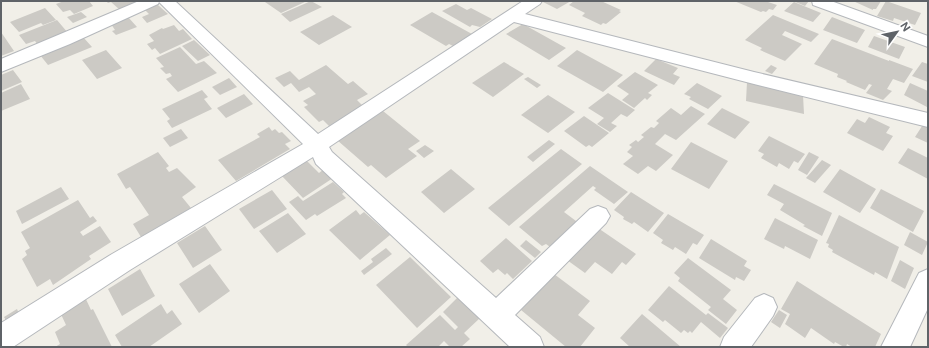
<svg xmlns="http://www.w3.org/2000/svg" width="929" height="348" font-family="'Public Sans',sans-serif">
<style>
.building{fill:#cccac5}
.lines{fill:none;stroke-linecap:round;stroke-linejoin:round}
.minor-casing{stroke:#b5b8bc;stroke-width:2}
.minor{fill:#fff;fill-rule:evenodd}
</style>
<rect width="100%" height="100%" fill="#f1efe8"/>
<path class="building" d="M64,1h25l4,5 -19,8 -4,-4 -7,2 -7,-8z
M106,1h36l-22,9 -9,-8 -3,1z
M268,1h39l-26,12 -16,-11z
M311,1l11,6 -32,15 -9,-8z
M541,1h30l-14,8z
M574,1h27l20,9 -2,1 2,1 -15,12 -3,-1 -2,2 -19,-9 3,-3 -16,-8z
M734,1h31l12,4 -4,5 -4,-1 -3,3 -3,-1 -2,1z
M793,1h16l-4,5z
M853,1h28l-5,8h-3v1z
M886,1l35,12 -6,12 -21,-7 -1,3 -16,-5z
M794,2l27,11 -8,9 -29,-11z
M456,4l11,6 4,-2 21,11 -12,8 -8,-2 -2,2 -28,-16z
M155,5h3l10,9 -21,9 -5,-6 7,-3 -5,-5z
M45,8l11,12 -13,5 -2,-2 -22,9 -9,-10z
M81,12l6,5 -14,6 -6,-6z
M432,12l40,22 -19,12 -4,-2 -3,2 -36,-21z
M333,15l19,12 -33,18 -19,-13z
M773,15l46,19 -8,8 -26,-11 -3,4 20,9 -17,17 -25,-11 2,-2 -17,-8z
M128,17l9,10 -21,8 -4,-4 3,-1 -4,-6z
M832,17l33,13 -8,13 -34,-13z
M57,20l11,13 -30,12 -3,-4 -9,3 -7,-9z
M523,24l43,24 -17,12 -43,-26z
M174,25l5,6 4,-2 9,10 -32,15 -5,-6 -3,2 -5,-6 7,-3 -5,-6 13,-7 1,1z
M1,32l13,19 -13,5z
M874,36l31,11 -6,12 -31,-12z
M83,37l9,10 -44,18 -8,-10z
M832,39l57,22v-1l24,9 -9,14 -11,-4 -6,10 5,2 -9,9 -17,-7 6,-8 -3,-1 -4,6 -19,-8 1,-1 -10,-4 1,-3 -24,-10z
M194,40l16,15 -12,6 -16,-15z
M180,47l16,17 8,-3 13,12 -39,19 -12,-13 6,-3 -2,-3 -4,1 -6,-6 4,-1 -8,-9z
M106,50l16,18 -25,11 -15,-19z
M577,50l46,25 -20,17 -46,-26z
M656,59l22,9 -5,6 7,3 -6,8 -30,-14z
M504,62l20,12 -31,23 -21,-14z
M922,62l6,2v18l-16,-6z
M326,65l22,19 5,-3 15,13 -11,6 6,6 -32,22 -8,-8 -4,2 -15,-15 4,-2 -5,-4 13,-7 -7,-7 -10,5 -8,-9 -7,4 -9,-9 15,-7 9,9z
M771,65l6,3 -5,6 -7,-3z
M13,70l9,12 -21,9v-16z
M635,72l23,13 -10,8 4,2 -5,5 -2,-2 -11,10 -12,-8 7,-6 -12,-8z
M528,77l13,8 -4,3 -13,-9z
M229,78l8,9 -17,8 -8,-8z
M747,82l56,13 1,19 -58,-13z
M697,83l25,13 -14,13 -19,-10 2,-2 -7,-3z
M910,83l18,8 -1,16 -23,-12z
M21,84l9,15 -29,12v-18z
M202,90l6,7 -4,2 8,10 -40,19 -5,-7 3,-2 -8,-10z
M608,93l27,17 -8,7 -6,-3 -10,9 6,3 -7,6 -13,-8 7,-6 -16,-10z
M244,94l9,10 -27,14 -9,-10z
M548,95l27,17 -27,21 -27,-18z
M691,106l14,8 -29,26 -11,-6 -10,10 18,11 -17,16 -8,-5 -10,8 -15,-10 10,-8 -6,-4 5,-5 -3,-2 7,-5 2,2 6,-5 -3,-2 10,-8 3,1 5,-5 -3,-2 15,-13 10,7z
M722,108l28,14 -15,17 -28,-15z
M383,111l37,30 -12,8 9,7 -31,22 -15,-13 -3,2 -31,-27z
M584,116l25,17 -17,14 -3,-2 -3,2 -22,-16z
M869,117l21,10 -4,6 7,3 -10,15 -36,-18 10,-14 8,4z
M924,123l4,2v18l-13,-6z
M269,127l3,4 3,-2 4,4 3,-1 9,9 -6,3 5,5 -54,32 -18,-21 42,-23 -3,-3z
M181,129l7,9 -18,9 -7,-9z
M769,136l36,18 -7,9 -4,-2 -5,8 -10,-6 -2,4 -16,-9 3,-4 -6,-3z
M549,140l6,4 -22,18 -6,-5z
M691,142l37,19 -19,28 -38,-20z
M425,145l9,6 -10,7 -8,-7z
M908,148l20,10v21l-30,-16z
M561,149l21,15 -73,62 -21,-18z
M158,152l11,14 -3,2 3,4 8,-4 19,19 -14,10 9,11 -50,29 -8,-13 16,-9 -19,-28 -4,2 -9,-15z
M809,152l10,5 -12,18 -9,-5z
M306,160l13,13 5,-4 9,9 -30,20 -22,-23z
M822,160l9,5 -16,18 -9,-5z
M590,166l38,26 -14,12 -20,-14 2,-2 -3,-2 -29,26 16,12 -27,25 -7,-5 -4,2 -23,-19z
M451,169l24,20 -31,24 -23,-21z
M840,169l36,20 -16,24 -37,-21z
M333,182l11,10 -2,2 4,4 -29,18 -2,-2 -9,6 -17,-18 9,-6 5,5z
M774,184l58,29 -10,23 -19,-10 2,-1 -25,-15 4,-6 -17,-9z
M61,187l8,12 -47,25 -6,-13z
M881,189l43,22 -11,21 -43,-24z
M272,190l15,19 -33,20 -15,-20z
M631,192l33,21 -16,19 -14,-10 -2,2 -9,-5 1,-2 -10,-7z
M78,200l12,18 3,-2 4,5 -17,11 3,4 17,-10 11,16 -22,14 2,3 -38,26 -3,-6 -13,8 -15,-28 5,-4 -2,-4 5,-3 -9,-16z
M356,210l4,5 4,-3 26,23 -30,25 -31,-30z
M288,213l18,21 -29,19 -18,-22z
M668,214l36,21 -7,10 -4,-2 -7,11 -11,-7 -2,3 -12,-7 2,-3 -10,-7z
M839,215l60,32 -12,32 -12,-7 -1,3 -42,-23 1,-2 -5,-3 1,-3 -3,-1z
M775,218l43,22 -8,19 -25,-13 -1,3 -20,-10z
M205,226l17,24 -29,18 -16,-25z
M598,228l38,26 -10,11 -4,-3 -10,12 -17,-12 -10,11 -18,-13z
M910,232l18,10 -6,13 -18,-10z
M506,238l26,23 -19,18 -6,-6 -2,2 -7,-6 -5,4 -13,-12z
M711,239l36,22 -3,5 7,4 -7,11 -8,-4 -1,3 -36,-22z
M526,240l15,12 -6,6 -15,-12z
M386,248l6,6 -28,21 -3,-4 12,-9 -2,-3z
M410,257l41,40 -34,31 -41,-43z
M688,258l43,32 -8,9 14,11 -11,14 -18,-14 3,-3 -33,-26 2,-3 -6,-5z
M900,260l14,8 -9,21 -14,-8z
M210,264l20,27 -31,22 -20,-29z
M140,269l15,27 -33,20 -14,-27z
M554,274l36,27 -12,14 17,13 -15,19h-14l-45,-37z
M797,281l84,53 -6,13h-23l-5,-3 -1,3h-2l-9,-5 -1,2 -23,-16 -6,10 -20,-14 5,-10 -9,-5z
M669,286l37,29 2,-2 20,15 -8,10 -19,-16 -9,11 -2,-2 -2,2 -4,-3 -3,3 -16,-13 -2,2 -15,-12z
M84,295l7,15 2,-1 19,38h-57l5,-3 -5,-12 11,-7 -7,-15z
M458,297l22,21 -16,15 6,6 -9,8h-11l-6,-6 -6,6h-30l-2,-2 34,-30 15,15 3,-3 -15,-15z
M161,304l6,10 5,-4 10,14 -33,23h-27l-7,-12z
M17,309l2,5 -12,8 -3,-5z
M779,310l8,5 -7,13 -9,-6z
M642,314l39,33h-51l-10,-9z"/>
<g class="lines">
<defs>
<path id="minor" d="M139,1h36l143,133 205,-133h19l-2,3 -15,10 229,58 174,41v14l-174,-43 -240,-62 -185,125 3,5 164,146 94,-89 8,-3 8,3 4,7 -4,7 -91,92 25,22 4,10h-34l-194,-183 -3,-7 -183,113 -117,77h-12v-24l111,-69 191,-110 -144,-142 -1,2 -88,40 -69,28v-13z
M812,1h19l97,35v11l-115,-42z
M928,269v39l-18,39h-29l38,-74z
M764,294l9,4 4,9 -4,9 -22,31h-31l4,-10 31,-39z"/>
</defs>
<use href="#minor" class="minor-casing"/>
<use href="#minor" class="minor"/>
</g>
<rect width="929" height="348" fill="none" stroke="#5f6368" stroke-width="4"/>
<g transform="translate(897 32) rotate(57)" stroke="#ffffff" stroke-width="3" paint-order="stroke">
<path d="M0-3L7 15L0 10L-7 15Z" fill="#5f6368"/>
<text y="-6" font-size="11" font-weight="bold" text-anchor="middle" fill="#5f6368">N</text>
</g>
</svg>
